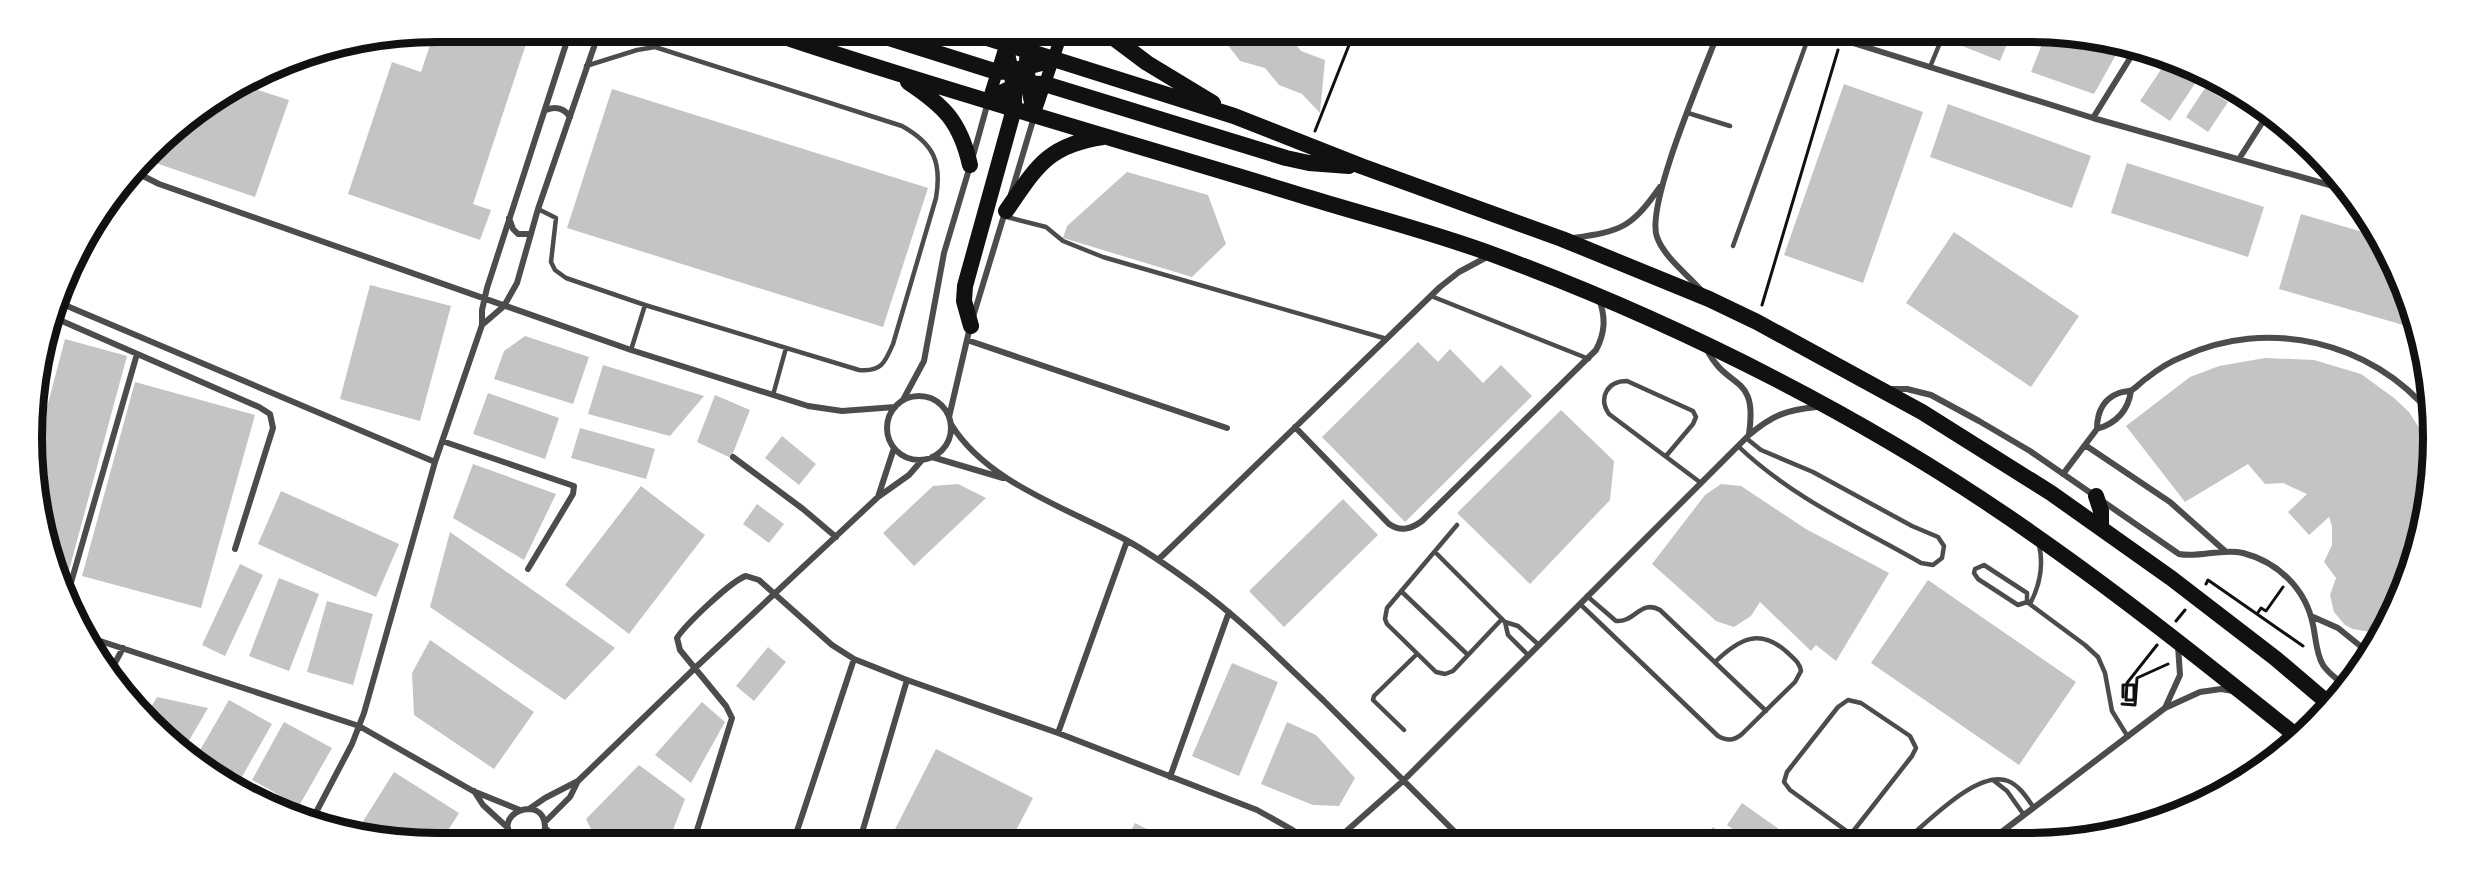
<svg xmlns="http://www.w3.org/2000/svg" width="2465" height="875" font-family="Quicksand,sans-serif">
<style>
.building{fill:#c4c4c4}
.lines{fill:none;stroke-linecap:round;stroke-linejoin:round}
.path{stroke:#111;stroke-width:3}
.service{stroke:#4c4c4c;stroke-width:4.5}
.minor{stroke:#4c4c4c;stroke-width:6}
.secondary{stroke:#111;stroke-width:12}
.trunk{stroke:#111;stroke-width:16}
.rim{fill:none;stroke:#111;stroke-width:8}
</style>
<rect width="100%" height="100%" fill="#fff"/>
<path class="building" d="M1927,32h85l-12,29z
M2046,34l5,1 71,9 -28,50 -63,-22z
M1202,35h86l13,16 24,9 -5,53 -18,-19 -23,-9 -14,-17 -25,-7 -13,-17z
M528,38l-55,166 18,6 -11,30 -132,-46 44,-132 29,10 11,-33z
M2166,62l30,20 -26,39 -30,-20z
M1844,84l79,28 -60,171 -79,-28z
M245,86l44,14 -34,97 -111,-38 26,-27z
M2205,88l23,14 -20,30 -22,-15z
M612,89l316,99 -45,139 -316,-99z
M1948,104l143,52 -19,52 -142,-51z
M2288,128l24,22 -4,6 -26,-19z
M2127,163l137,44 -16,50 -137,-44z
M1127,172l81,23 18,49 -34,33 -129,-39 4,-12z
M2301,214l79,23 32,70 5,22 -138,-40z
M1954,232l125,84 -48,71 -125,-84z
M370,285l81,21 -31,115 -80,-22z
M525,336l64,21 -16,47 -79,-25 10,-28z
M65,339l62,17 -62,229 -20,-43 -13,-78z
M1418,342l20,20 12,-13 33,34 18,-18 31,31 -127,126 -83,-85z
M2265,358l49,2 47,14 33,24 15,14 21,33 3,19 -13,78 -36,87 -14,3 -17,-3 -8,-4 -11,-13 -4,-17 6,-17 -12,-16 8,-17v-19l-3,-9 -20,18 -21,-23 19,-18 -24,-11 -18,1 -17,-20 -63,38 -59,-76 64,-49 29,-11z
M603,365l101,31 -34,40 -82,-22z
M135,382l120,33 -54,193 -119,-32z
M488,393l71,25 -14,41 -72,-25z
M715,395l35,15 -19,48 -34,-16z
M1561,410l53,51 -4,39 -80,84 -73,-71z
M580,428l75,21 -9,30 -75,-21z
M782,436l34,28 -17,21 -34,-27z
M473,464l83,30 -32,66 -71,-42z
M958,484l28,14 -72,68 -31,-33 50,-47z
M1721,484l20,2 65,43 83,44 -53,88 -20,-16 -5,6 -51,-49 -9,14 -17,11 -18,-6 -64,-57 53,-69z
M641,486l64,49 -76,99 -64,-49z
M281,491l118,53 -23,53 -118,-53z
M1343,499l35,36 -94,92 -35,-36z
M757,504l27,20 -15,19 -26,-19z
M450,532l165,116 -50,52 -135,-93z
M240,564l23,11 -38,81 -23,-11z
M279,578l40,16 -30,77 -40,-15z
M1928,580l148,102 -57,83 -148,-102z
M327,601l46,13 -20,71 -46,-13z
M430,640l104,72 -40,57 -80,-54 -2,-42z
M768,647l18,15 -32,39 -18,-15z
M1232,663l46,19 -39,94 -47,-20z
M157,697l51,11 -25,43 -38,-34z
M229,700l43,24 -33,58 -43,-25z
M702,702l23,20 -34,61 -36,-28z
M284,722l48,26 -33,58 -47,-26z
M1287,722l29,13 39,43 -16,28 -26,-1 -52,-21z
M936,749l97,49 -23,44 -113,1 -7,-4z
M639,765l46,34 -17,44h-70l-12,-24z
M394,772l65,41 -19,30 -56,-7 -22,-13z
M1742,803l54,38h-46l-23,-16z
M1135,823l37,19h-47z
M1713,827l15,14h-28z"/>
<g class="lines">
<path class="path" d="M1315,131l38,-96
M1762,305l76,-255
M2206,584l2,-4 95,66
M2257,614l4,-6 5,3 17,-24
M2176,621l9,-11
M2123,697v-12h11v15h-8l1,-17 30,-38
M2122,704l13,1 2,-27 31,-14"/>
<path class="service" d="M1930,67l12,-29
M1688,113l42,13
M538,209l18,9 -5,44 4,8 11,8 79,27 214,65c22,2 26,-7 34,-26l43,-146c6,-36 -2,-54 -34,-72l-247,-79 -18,3 -51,16
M1007,217l39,10 17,14 40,16 284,82
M1733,246l77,-213
M1431,296l158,63
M631,350l14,-45
M773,395l13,-47
M1738,446c53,51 120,81 183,117l12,2 9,-7 2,-12 -6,-9 -26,-11 -99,-54 -52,-22 -15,-12
M1666,456l27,-32 3,-7 -3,-6 -66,-30c-20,0 -29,17 -18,33l92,69
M1457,525l-70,83 -2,11 2,5 49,48 9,2 8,-3 49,-52
M1435,552l70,70 13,4 21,19
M1984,565l43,28v9l-9,3 -40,-26 -4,-6 1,-4z
M1401,591l67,64
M1587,596l29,25c18,2 25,-22 44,-11l106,101
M2027,602l58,43 13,12 7,16 7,38 16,26
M1580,604l138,132c9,5 16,5 24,-2l53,-52 6,-11c-1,-8 -7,-12 -13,-18 -28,-26 -49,-14 -73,9
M2030,604c10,-19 14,-38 9,-59
M1505,622l3,13 20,20
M1404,730l-31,-30 1,-4 43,-42
M1993,780l14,11 17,24
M1851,834l61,-78 4,-8 -6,-12 -49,-33 -13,-3 -10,7 -51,65 -3,10 6,8 69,50
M1906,840c22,-18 72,-71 102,-59 12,5 19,17 26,27"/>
<path class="minor" d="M1818,32l275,86 254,72
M546,110c10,-4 18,-2 24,7
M2093,118l44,-71
M973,156l15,-54
M2239,159l30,-47
M133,171l26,13 472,166 177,56 34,5 53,-4
M1011,194l23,-77
M509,218l4,11 5,5h13
M1573,238c49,-7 58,-10 87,-51
M1701,290c-14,-16 -37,-33 -44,-53 -12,-32 47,-166 61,-204
M60,303l375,159
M973,317l32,-105
M55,318l204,89 11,7 3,14 -38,121
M482,325l22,-19 13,-23 21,-74 59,-171
M967,340l260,88
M1707,350c21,41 51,23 42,84
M1892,389h15l24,6 48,26 51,30 149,103c21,4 41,-6 64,-1 35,9 63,36 70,72 3,13 3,29 10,40 5,8 13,13 20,19
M887 428a32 32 0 1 1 64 0a32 32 0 1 1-64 0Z
M903,400l21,-39 20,-108 26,-87
M949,417l21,-90
M951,424c35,58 116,84 175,116 24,13 46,29 68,45 47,34 87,75 129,115 47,47 94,94 141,141
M1295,427l94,97c12,8 22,5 33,-3l174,-171c9,-17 10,-32 3,-51
M2097,429c0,-16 6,-30 22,-36 5,-2 10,-1 13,-3 5,-3 10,-9 15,-12 10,-8 22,-16 35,-21 85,-40 189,-16 249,57
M442,441l132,45 -1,8 -45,75
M2085,445l85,57 55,49
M733,457l70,52 33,28
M932,457l71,21
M2063,474l34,-45c20,-6 31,-18 34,-38
M878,497l16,-49
M1158,560l282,-273 19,-15 28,-15
M68,593l69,-239
M2311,616l27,12 31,25
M88,637l271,89 114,65 47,19
M109,674l14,-26
M2165,708l15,-33 -2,-29
M1058,733l69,-192
M1170,777l59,-165
M474,791l9,14 25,23
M529,809l16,-11 33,-17
M312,820l40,-76 12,-31 71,-251 47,-137v-15l5,-22 81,-250
M545,822l25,-25 8,-16 116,-112 184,-172 31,-22 13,-15
M545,828l16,15
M1991,840l174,-132 35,-16 21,-3 12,2
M1334,842l70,-62 345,-345c24,-20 37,-25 68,-28
M516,843c-30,-29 29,-51 29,-16 0,7 -2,12 -8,16
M693,843l39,-125 -6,-12 -46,-56 -3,-12c8,-13 55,-58 69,-62l13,4 73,65 22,14 53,21 151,53 199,77 34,19 17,13
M793,843l61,-184
M859,843l48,-163"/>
<path class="secondary" d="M988,101l17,-55
M1035,113l26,-77"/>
<path class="trunk" d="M981,36l253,80 127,50 201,73 147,60 48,23 165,90 129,81 120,85 104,80 53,45
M1031,36c-8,28 -3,51 4,79
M1111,36l36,27 66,40
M784,37c174,58 351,107 526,161 62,19 126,35 187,58 186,69 378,166 540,281 90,63 176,132 262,201
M886,37l111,35 14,-1 42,-11
M908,82c36,24 52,39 62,83
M988,101c19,-13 34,-19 57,-17l241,74 23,5 40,3
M1006,211c30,-43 41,-66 97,-74
M971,326l-7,-25 1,-15 49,-177v-23l-9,-42
M2096,496l5,15v16"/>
</g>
<path d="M0 0H2465V875H0ZM437 42H2028A395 395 0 0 1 2423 437V438A395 395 0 0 1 2028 833H437A395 395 0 0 1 42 438V437A395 395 0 0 1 437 42Z" fill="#fff" fill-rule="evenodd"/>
<path class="rim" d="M437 42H2028A395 395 0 0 1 2423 437V438A395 395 0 0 1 2028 833H437A395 395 0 0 1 42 438V437A395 395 0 0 1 437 42Z"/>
</svg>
